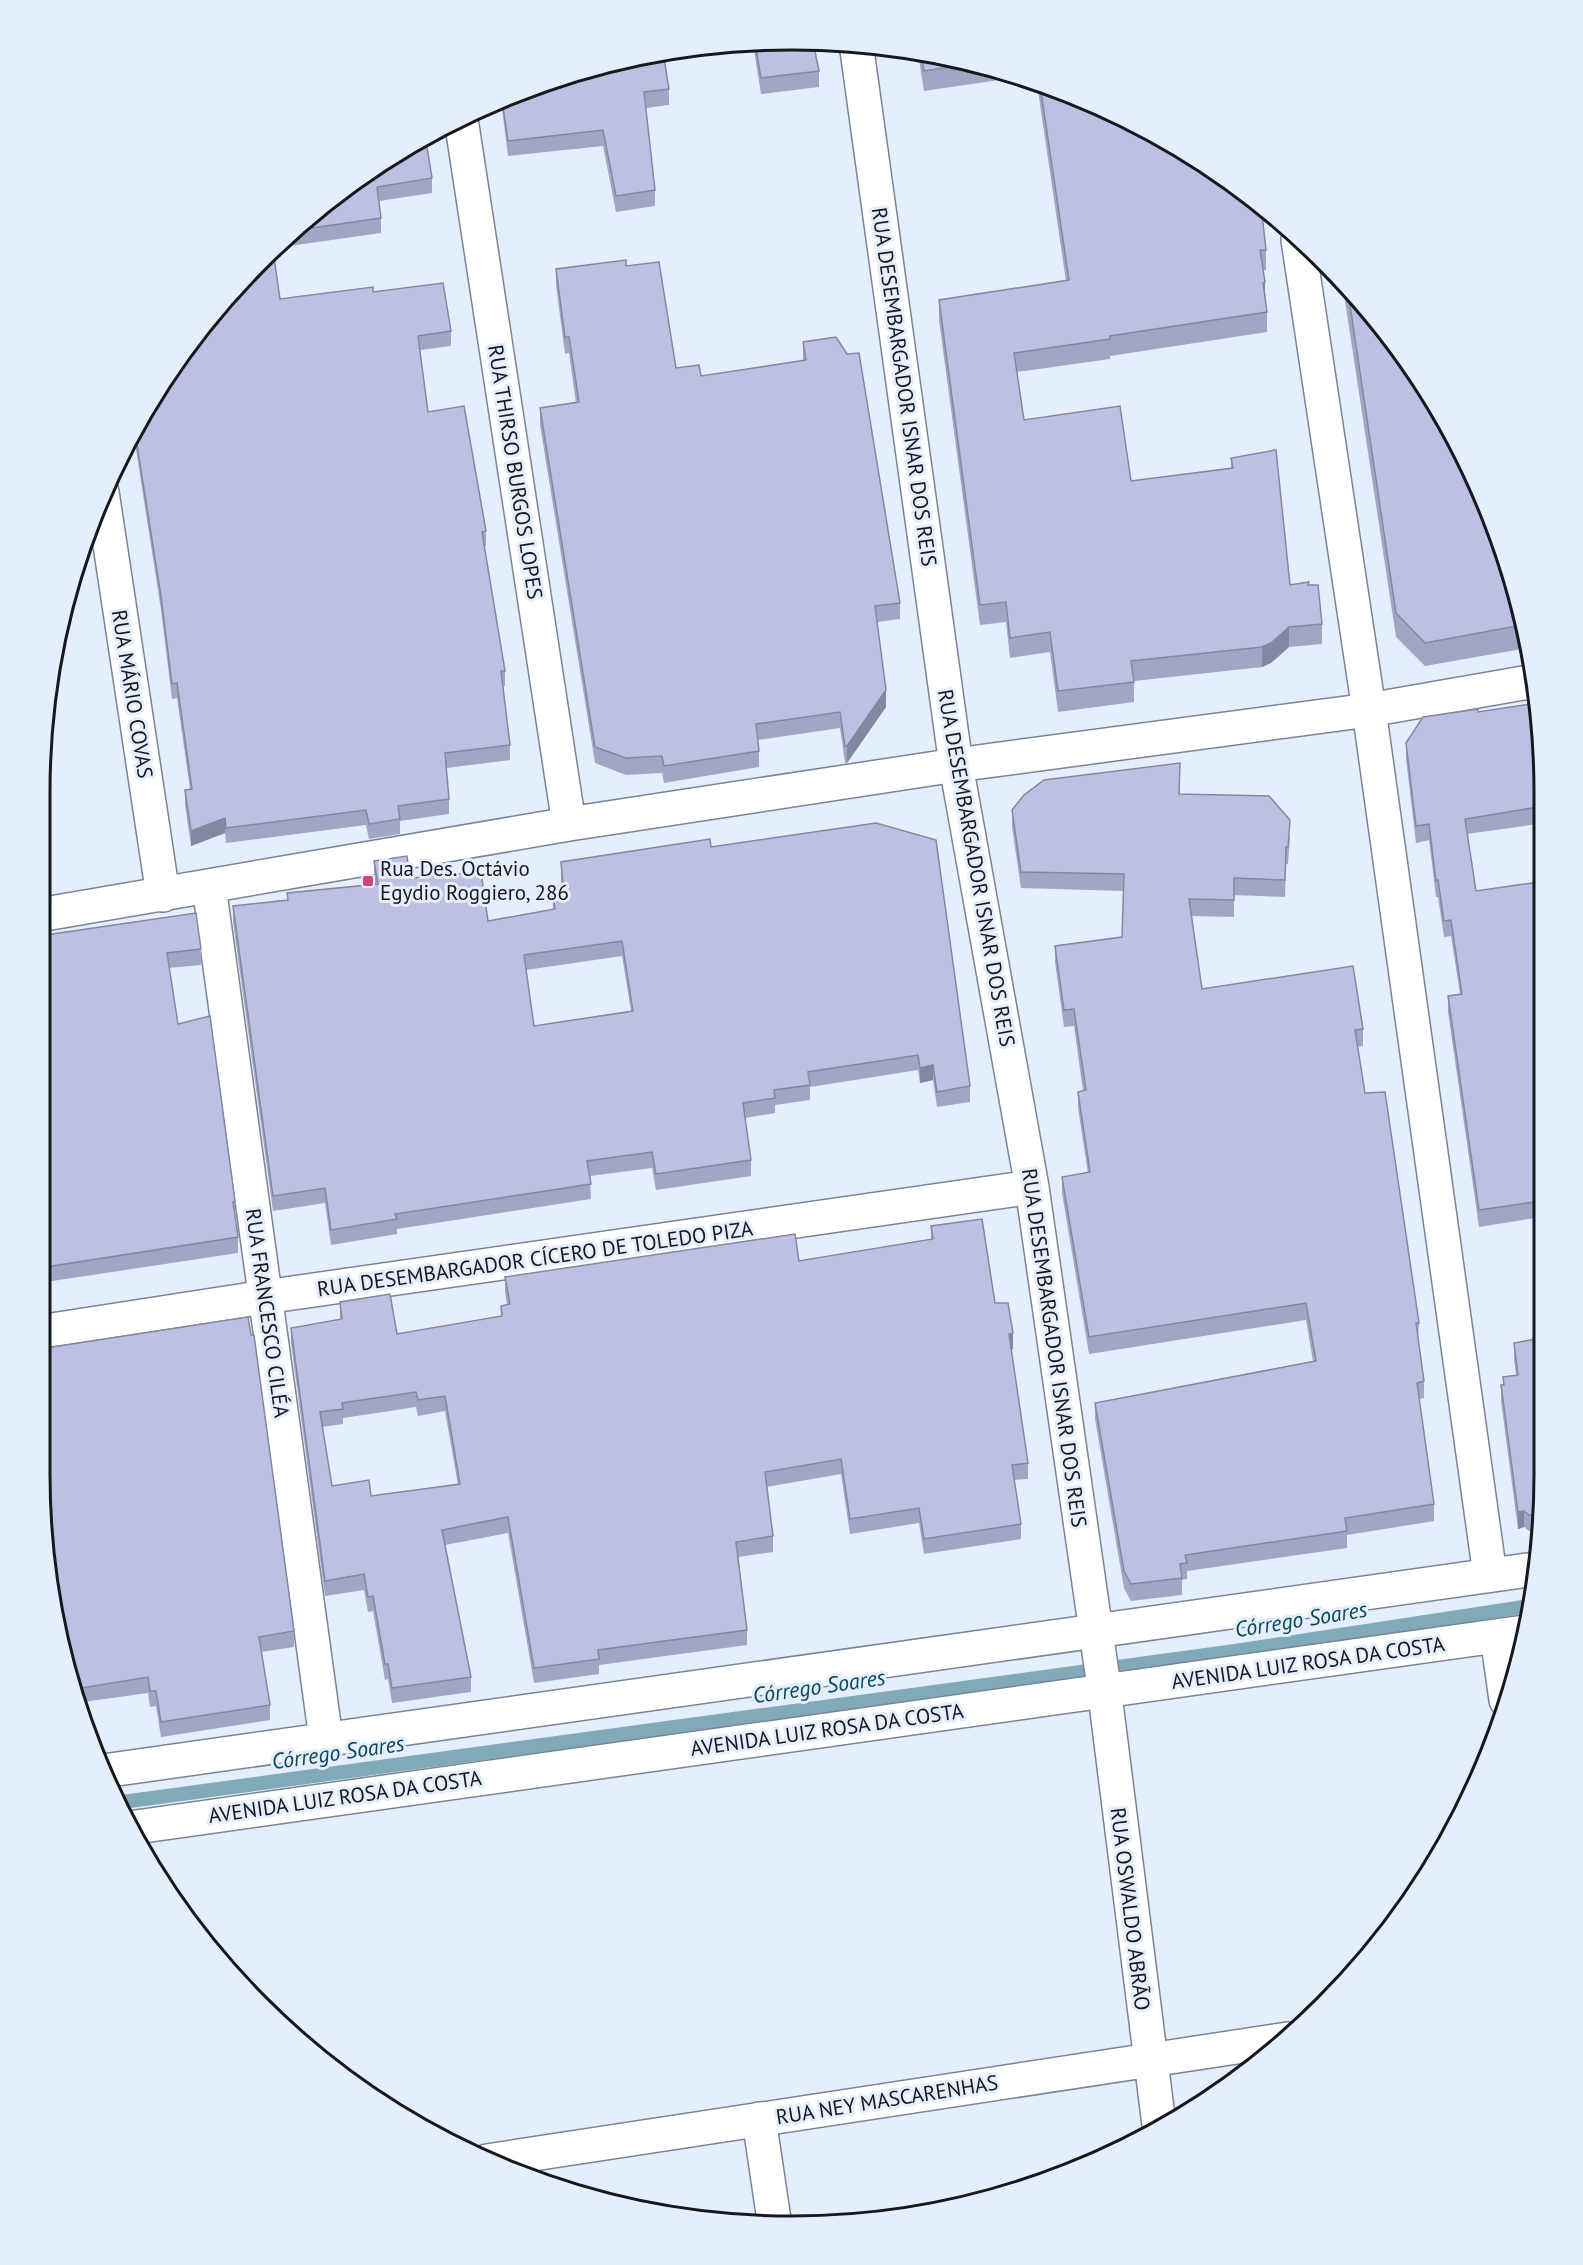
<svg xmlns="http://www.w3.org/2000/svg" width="1583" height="2265" font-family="'PT Sans',sans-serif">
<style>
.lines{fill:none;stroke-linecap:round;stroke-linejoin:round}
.stream{stroke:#80aab7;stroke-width:14}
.minor-casing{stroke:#7a8594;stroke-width:36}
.minor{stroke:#fff;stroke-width:33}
.wall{fill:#a2a6c4;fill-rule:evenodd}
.shaded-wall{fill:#8487a0}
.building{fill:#bcc1e4;stroke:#8487a0;stroke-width:1.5;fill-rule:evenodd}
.poi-dot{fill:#cd447e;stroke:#e5eefc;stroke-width:2}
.labels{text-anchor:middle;stroke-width:6;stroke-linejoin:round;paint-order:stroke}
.street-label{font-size:21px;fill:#15191e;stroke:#e5eefc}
.poi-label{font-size:21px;fill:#15191e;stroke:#e5eefc;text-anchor:start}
.water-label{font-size:22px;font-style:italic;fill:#084857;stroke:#e5eefc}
.rim{fill:none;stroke:#15191e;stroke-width:3}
</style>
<rect width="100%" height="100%" fill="#e5eefc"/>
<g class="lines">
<path class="stream" d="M115,1803l1120,-152 294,-45"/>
<defs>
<path id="minor" d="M856,43l100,722 76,422 72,500 55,438
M461,119l108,705
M1298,240l71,470 121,865
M102,492l61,403
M209,886l117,853
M39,915l530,-91 387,-59 413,-55 166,-29
M39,1332l226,-35 767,-110
M1497,1636l9,64
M103,1771l1432,-202
M129,1828l1395,-196
M759,2119l15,101
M487,2161l801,-122"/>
</defs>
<use href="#minor" class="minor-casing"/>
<use href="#minor" class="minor"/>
</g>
<path class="wall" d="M813,42l6,29v16l-58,7 -8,-50z
M918,53l68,12 33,12 -95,14z
M549,79l120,10v16l-23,3 9,82v16l-39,6 -13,-66 -95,10 -7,-55z
M1037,84l87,32 103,73 39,61v20h-3l4,42v20l-157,24v3l-93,13 7,48 107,61 100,-13v-10l59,127h19l13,39v20l-33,3 -18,16 -9,4 -128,14v21l-76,10 -8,-60 -40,6 -4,-36 -26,3 -41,-305v-20l127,-19z
M415,140l17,38v15l-53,8 2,17v15l-106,15 20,-22z
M626,266l50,102 25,8 102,-16v-18l97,261v16l-23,3 9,85 -39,56h-2l-5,-35 -82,12 1,11v16l-95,16 -2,-10 -36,2 -31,-12 -55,-338v-17l36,-5 -7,-50 -4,1 -9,-69v-16z
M1342,281l15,14 147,255 23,98 -102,18 -29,-29z
M373,292l78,39v15l-31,4 8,62 58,119v15h-2l21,125v15h-2l7,59v15l-64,8 3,31v15l-49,7v13l-31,5 -3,-14 -140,18 -1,-10 -34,13 -6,-41v-15l5,-1 -13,-91 -5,1 -11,-89 -28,-180 7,-14 140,-117z
M54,644l4,17v16l-8,1z
M1538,703v121l-71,10 9,57 63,-9 2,335 -62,10 -31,-215v-16l12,-2 -9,-58 -7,1 -6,-40h-2l-7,-57 -13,3 -10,-84v-16l72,-31z
M1179,794l111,43 -2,27h-2l-1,33 -51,-2v22l-43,-1 11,73 161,40v17l-6,1 8,46 54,230 -1,16 6,42v17l-5,1 15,105v17l-87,14v13l-160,23v8l-5,1v15l-51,6 -7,-13 -29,-169v-16l218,-42 -7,-41 -217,34 -27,-161v-16l26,-4 -10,-65v-16l5,-1 -9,-65 -10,1 -9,-65v-16l67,-9 2,-46 -103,-3 -9,-61v-17z
M711,847l259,239v16l-33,5 -4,-27 -13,3 -2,-13 -108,17v13l-35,5v8l-30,5 6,42v16l-95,14 -4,-22 -62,8 1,23 -194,30v5l-66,11 -6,-42 -52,8 -40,-289v-16l54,-6v-7l88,-9 -1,-8v-15l36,17 78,43 65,-11 -1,-23 9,-1v-24zM622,956l9,55 -97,15 -8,-56z
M39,936l162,13v16l-32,3 9,56 57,177v16l3,20v16l-199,30z
M931,1226l64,77 18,46h-2l17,114v16l-14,1 7,44v15l-97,15 -5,-31 -69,11 -9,-60 -75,13 7,49v16l-35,5 9,73v15l-148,20v9l-65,9 -26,-150 -63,12 26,132v15l-79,11 -4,-24 -3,1 -12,-69 -5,1 -4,-22 -39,6 -34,-253v-15l49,-9v-17l57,32 104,-18v-10l6,-1 -2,-13v-15l294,-16 132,-22zM416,1407l2,9 27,-5 13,74 -87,11 -39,-10 -10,-59 21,-3v-6z
M1541,1338l1,184 -1,8 -12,1 -5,-4 -6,2 -17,-128v-16h2v-8l13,-2 -2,-16v-16z
M294,1631v16l-33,5 9,53v15l-109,17 -5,-31 -6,1 -2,-14 -65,9 4,25 -22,-58z"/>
<path class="shaded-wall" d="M1265,282v20l-2,-19z
M1289,627v20l-18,16 -9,4v-20z
M886,690v17l-39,56v-17z
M225,818v15l-34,13v-15z
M933,1065v15l-13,3v-15z
M1013,1333v16l-4,1v-16z
M1524,1511v16l-6,2v-17z"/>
<path class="building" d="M813,42l6,29 -58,7 -6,-35z
M663,52l6,37 -25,3 11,98 -39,6 -13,-66 -95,11 -6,-41 47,-21z
M921,54l55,9 -52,8z
M1040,85l84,31 102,64 1,9 12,-1 10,6 12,11 5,45h-6l5,32 -2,1 4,29 -157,24v3l-96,14 10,67 96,-14 11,75 102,-13 -2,-10 45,-8 14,135 19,-3 -1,3h10l4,39 -33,3 -18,16 -9,4 -131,14 3,21 -76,9 -8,-59 -40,6 -4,-36 -26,3 -41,-305 130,-20z
M425,135l7,43 -55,9 4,31 -90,13 4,-5 120,-86z
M273,250l7,49 93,-12v5l70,-9 8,48 -33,5 10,76 36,-6 22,125 -4,1 23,139h-4l9,74 -65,8 4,46 -51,7 2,13 -31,5 -3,-14 -140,18 -1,-10 -34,13 -6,-41 7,-1 -15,-106 -5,1 -11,-88 -27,-170 6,-10 55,-83z
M626,260v6l33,-4 17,106 23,-3 2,11 105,-16 -3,-18 33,-5 11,17 12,-1 41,250 -25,3 11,84 -39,56h-2l-5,-34 -84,12 3,27 -95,15 -2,-10 -36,2 -31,-11 -55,-339 39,-6 -10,-65h-4l-9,-68z
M1347,285l10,10 110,164 37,91 18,75 -97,18 -29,-30z
M55,639l3,22 -6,1 2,-18z
M1538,703v104l-73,12 11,72 63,-9 2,319 -62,9 -31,-214 14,-2 -11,-74 -7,1 -6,-41 -2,1 -7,-57 -13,2 -10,-83 17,-26 55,-8v3z
M1180,763l-1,31 90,2 21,24 -2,27h-2l-1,33 -51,-2v22l-45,-1 13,90 151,-23 10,63 -8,1 10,63 20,-1 34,231h-3l8,58 -7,2 17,121 -89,14 2,13 -162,24 2,8 -7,1 2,14 -51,6 -7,-13 -29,-168 221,-42 -10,-58 -217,34 -27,-160 28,-5 -12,-80 8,-2 -12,-81 -10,1 -9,-64 67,-9 2,-63 -103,-2 -9,-62 12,-15 20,-15z
M876,823l60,17 34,246 -33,6 -4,-27 -13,3 -2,-13 -110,17 2,13 -36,5 1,8 -32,5 8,57 -95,14 -4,-22 -65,9 4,23 -196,30 2,5 -66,11 -6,-42 -52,8 -40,-290 55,-6 -1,-7 91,-9 -4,-23 33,-5 3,22 71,-6 7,49 67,-12 -3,-22 11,-2 -2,-23 149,-23 1,8zM622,941l11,70 -99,15 -10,-71z
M196,913l5,36 -34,4 11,71 32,-8 25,185 -2,1 5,35 -199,31v-332z
M982,1219l13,84h13l5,30 -4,1 19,129 -16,2 9,59 -97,15 -5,-31 -69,11 -9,-60 -76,13 8,64 -37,6 11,88 -149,20 1,9 -65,9 -26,-151 -66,13 29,147 -79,11 -4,-24h-3l-12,-68 -5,1 -4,-23 -39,7 -34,-253 51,-9 -2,-17 50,-8 7,40 105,-18 -1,-10 9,-2 -5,-27 290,-43 4,27 134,-22 -2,-13zM416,1392l2,8 27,-4 15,88 -89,12 -2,-16 -37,6 -12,-74 23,-3 -1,-6z
M248,1317l3,18h3l40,296 -35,6 11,68 -109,17 -5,-31h-6l-2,-14 -67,11 6,35 -2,1 -20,-55 -26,-196v-124z
M1541,1338l1,176 -13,1 -5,-4 -6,1 -17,-127h3l-1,-8 15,-2 -4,-32z"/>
<rect class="poi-dot" x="362" y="875" width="12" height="12" rx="3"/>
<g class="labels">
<g class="street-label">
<text transform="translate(904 387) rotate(82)" y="7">RUA DESEMBARGADOR ISNAR DOS REIS</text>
<text transform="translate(515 472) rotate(81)" y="7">RUA THIRSO BURGOS LOPES</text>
<text transform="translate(132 694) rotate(81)" y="7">RUA MÁRIO COVAS</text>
<text transform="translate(976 868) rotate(80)" y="7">RUA DESEMBARGADOR ISNAR DOS REIS</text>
<text transform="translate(535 1259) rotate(-8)" y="7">RUA DESEMBARGADOR CÍCERO DE TOLEDO PIZA</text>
<text transform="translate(267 1313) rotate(82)" y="7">RUA FRANCESCO CILÉA</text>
<text transform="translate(1054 1348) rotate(82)" y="7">RUA DESEMBARGADOR ISNAR DOS REIS</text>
<text transform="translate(1308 1663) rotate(-8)" y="7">AVENIDA LUIZ ROSA DA COSTA</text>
<text transform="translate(827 1730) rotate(-8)" y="7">AVENIDA LUIZ ROSA DA COSTA</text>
<text transform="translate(345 1797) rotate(-8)" y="7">AVENIDA LUIZ ROSA DA COSTA</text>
<text transform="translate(1130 1909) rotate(83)" y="7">RUA OSWALDO ABRÃO</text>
<text transform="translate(887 2100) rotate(-9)" y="7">RUA NEY MASCARENHAS</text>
</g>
<g class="poi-label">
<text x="380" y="876">Rua Des. Octávio<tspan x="380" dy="24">Egydio Roggiero, 286</tspan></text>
</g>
<g class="water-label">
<text transform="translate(1301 1619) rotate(-9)" y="8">Córrego Soares</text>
<text transform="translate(819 1686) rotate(-8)" y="8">Córrego Soares</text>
<text transform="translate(338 1752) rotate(-8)" y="8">Córrego Soares</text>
</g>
</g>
<path d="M0 0H1583V2265H0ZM792 50H792A742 742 0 0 1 1534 792V1474A742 742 0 0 1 792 2216H792A742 742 0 0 1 50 1474V792A742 742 0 0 1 792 50Z" fill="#e5eefc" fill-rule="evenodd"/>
<path class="rim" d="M792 50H792A742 742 0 0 1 1534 792V1474A742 742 0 0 1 792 2216H792A742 742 0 0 1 50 1474V792A742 742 0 0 1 792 50Z"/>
</svg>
